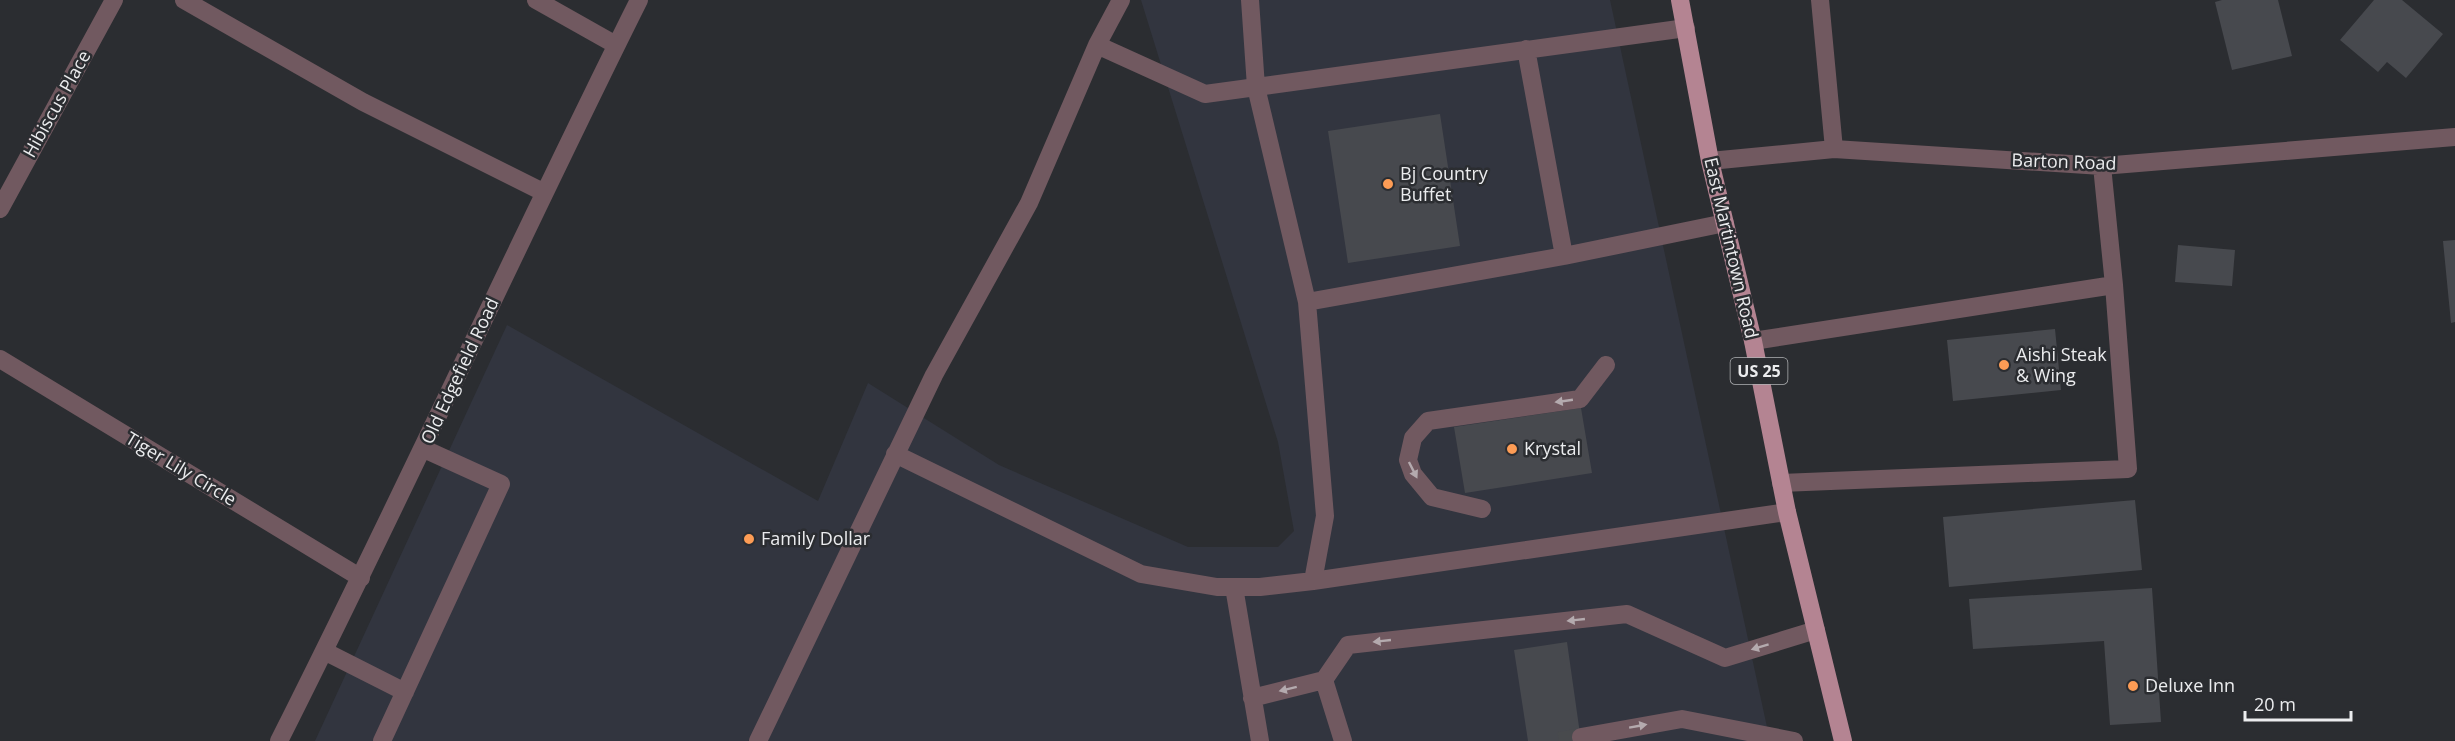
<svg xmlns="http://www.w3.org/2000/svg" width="2455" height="741" font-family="'Open Sans',sans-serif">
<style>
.built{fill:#32353f}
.building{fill:#47494e}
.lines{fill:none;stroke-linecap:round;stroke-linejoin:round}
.minor-tunnel{stroke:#484a4d;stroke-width:18;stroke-dasharray:18 9;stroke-linecap:butt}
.minor{stroke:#715960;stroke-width:18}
.major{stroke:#b48492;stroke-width:18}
.oneway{fill:#b4aaae}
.poi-dot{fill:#fd9c55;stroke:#2b2d31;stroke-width:2}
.labels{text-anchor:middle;stroke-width:5;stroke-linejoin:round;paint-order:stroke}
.shield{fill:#2b2d31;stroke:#b1b3b5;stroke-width:1.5}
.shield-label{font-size:16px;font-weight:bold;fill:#ebecee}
.street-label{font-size:18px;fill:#ebecee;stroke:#2b2d31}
.poi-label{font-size:18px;fill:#ebecee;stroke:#2b2d31;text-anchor:start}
</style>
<rect width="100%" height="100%" fill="#2b2d31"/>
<path class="built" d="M1141,0h469l160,741h-1455l192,-416 311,176 50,-118 131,82 189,82h90l16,-16 -16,-89z"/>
<path class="building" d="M2222,0h56l14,56 -60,14 -17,-68z
M2374,0h28l41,34 -37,44 -19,-16 -9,10 -38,-32z
M1440,114l20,132 -112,17 -20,-132z
M2455,240v82l-4,1 -8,-82z
M2178,245l57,5 -3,36 -57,-4z
M2055,329l6,61 -108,11 -6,-61z
M1581,408l11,65 -127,20 -11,-66z
M2135,500l7,70 -193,17 -6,-70z
M2152,588l9,134 -51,3 -6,-84 -131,8 -4,-50z
M1567,642l14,99h-53l-14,-91z"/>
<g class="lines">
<path class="minor-tunnel" d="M1559,741l22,-4"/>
<path class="minor" d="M184,0l179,102 180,90
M536,0l80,45
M1250,0l6,87 51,215 18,214 -12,65
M1820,0l14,149
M1097,45l108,49 481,-66
M1526,49l38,207
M1710,161l124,-12 268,17 353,-29
M0,209l114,-209
M1307,302l257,-46 161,-33
M1753,341l361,-56 -12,-119
M0,359l361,219
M895,454l246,120 76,13h43l53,-6 474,-69
M1781,483l347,-14 -14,-184
M1482,509l-50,-12 -19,-23 -5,-14 5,-22 15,-17 152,-22 26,-34
M1234,587l26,154
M324,651l81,41
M1252,698l72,-18
M1581,737l101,-18 112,22
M279,741c124,-245 237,-495 360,-741
M382,741l119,-257 -77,-35
M758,741l176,-366 95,-172 68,-158 24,-45
M1343,741l-19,-61 24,-35 279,-31 98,44 91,-28"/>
<path class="major" d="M1680,0l30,161 43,180 34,171 56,229"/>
</g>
<defs><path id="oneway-solid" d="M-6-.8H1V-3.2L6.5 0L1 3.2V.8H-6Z" transform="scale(1.5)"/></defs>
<g class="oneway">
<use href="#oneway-solid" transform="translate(1564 401) rotate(172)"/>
<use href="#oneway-solid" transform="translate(1413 470) rotate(63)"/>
<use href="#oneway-solid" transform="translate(1576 620) rotate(174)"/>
<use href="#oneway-solid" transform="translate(1382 641) rotate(174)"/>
<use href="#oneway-solid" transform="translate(1760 647) rotate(163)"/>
<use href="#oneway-solid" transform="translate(1288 689) rotate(166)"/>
<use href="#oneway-solid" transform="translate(1638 726) rotate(-10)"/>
</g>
<g class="poi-dot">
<circle cx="1388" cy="184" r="6"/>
<circle cx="2004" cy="365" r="6"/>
<circle cx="1512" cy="449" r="6"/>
<circle cx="749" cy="539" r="6"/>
<circle cx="2133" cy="686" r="6"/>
</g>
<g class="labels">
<rect class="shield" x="1730.5" y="358" width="57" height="26" rx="4.5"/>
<g class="shield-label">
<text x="1759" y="377">US 25</text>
</g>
<g class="street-label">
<text transform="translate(57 104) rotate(-61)" y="6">Hibiscus Place</text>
<text transform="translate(2064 162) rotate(2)" y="6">Barton Road</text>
<text transform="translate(1731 248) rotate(77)" y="6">East Martintown Road</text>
<text transform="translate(460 371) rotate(-65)" y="6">Old Edgefield Road</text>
<text transform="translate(181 469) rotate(31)" y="6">Tiger Lily Circle</text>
</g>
<g class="poi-label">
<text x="1400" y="180">Bj Country<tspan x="1400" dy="21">Buffet</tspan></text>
<text x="2016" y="361">Aishi Steak<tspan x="2016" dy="21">&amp; Wing</tspan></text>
<text x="1524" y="455">Krystal</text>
<text x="761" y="545">Family Dollar</text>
<text x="2145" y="692">Deluxe Inn</text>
</g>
</g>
<path d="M2245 711v9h106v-9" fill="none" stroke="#ebecee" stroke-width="3"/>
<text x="2254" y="711" font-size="18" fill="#ebecee" stroke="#2b2d31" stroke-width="4.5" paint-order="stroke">20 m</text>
</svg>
